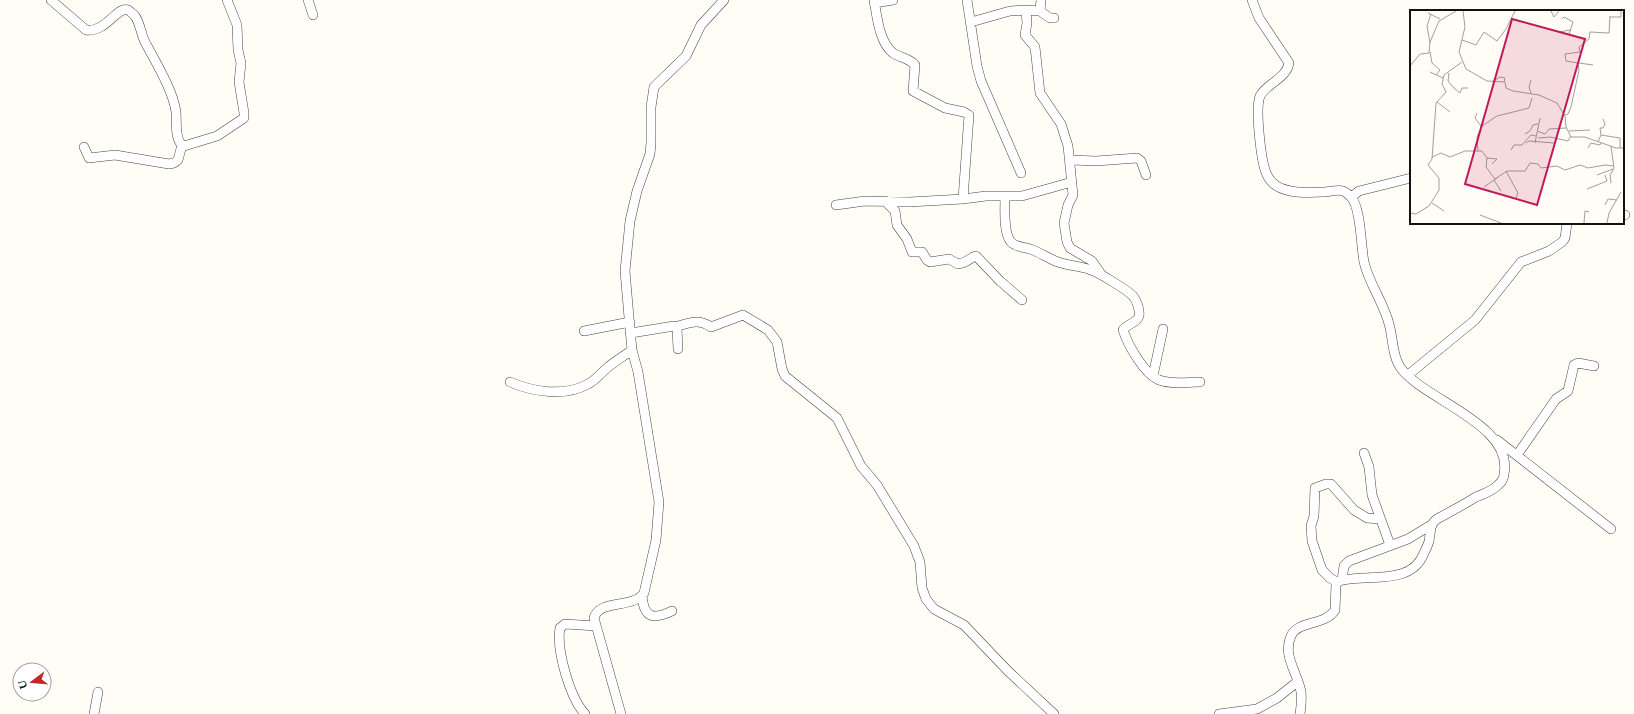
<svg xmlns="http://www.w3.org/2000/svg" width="1634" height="714" font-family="Spectral,serif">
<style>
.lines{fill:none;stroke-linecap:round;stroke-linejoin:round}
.minor-casing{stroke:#444;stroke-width:10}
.minor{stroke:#fff;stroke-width:9}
.inset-road{fill:none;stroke:#a09f9a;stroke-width:1}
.view{fill:#c2185b;fill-opacity:0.15;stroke:#c2185b;stroke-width:2}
.inset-edge{fill:none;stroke:#111;stroke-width:2}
</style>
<rect width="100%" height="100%" fill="#fffdf5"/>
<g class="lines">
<defs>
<path id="minor" d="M51,0l35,30c20,3 32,-25 42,-20 2,1 5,4 7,6 5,7 6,18 10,26 10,19 28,48 31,70 1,9 -2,30 8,34l33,-10 27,-18v-5l-5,-31 2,-19 -3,-13 -1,-25 -10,-25
M308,0l5,15
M874,0c3,16 5,42 19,53 7,5 17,5 22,12l-2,26 32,17 19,4 5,3 -6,84
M967,0l10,66 4,15 40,92
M1252,0l7,18 30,45c-2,15 -23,21 -29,33 -5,13 1,67 7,79 9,20 39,18 57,17 6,0 14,-3 19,-1 3,1 6,4 8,6 10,11 10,50 13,65 5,22 20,41 25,62 4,13 3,31 11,43 23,33 114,57 104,107 0,4 -3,9 -6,11 -5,6 -15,9 -22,12 -13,8 -26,15 -39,22 -8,6 -6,13 -8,22 -1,4 -3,8 -5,12 -13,34 -57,20 -85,28l-3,3 -1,26c-10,16 -37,10 -44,26 -9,20 7,37 10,56 1,7 0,15 -1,22
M874,3l19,-3
M1026,10l1,13 -2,12 10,12 5,46 21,31 7,22 5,49 -5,10 -4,18 3,19 3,6 22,13 9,13
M1040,11l1,-11
M971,22l39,-11 16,-1 14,1 10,7h4
M84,147l5,11 26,-3 54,9 5,-1 4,-3 4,-15
M1071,160l25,1 41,-3 4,3 5,14
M1005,197c0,11 -2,36 6,45 6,6 15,5 22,8 9,4 17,9 25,12 11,4 23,4 33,8 9,3 36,20 42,26 4,5 7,14 6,20 -2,7 -12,8 -16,14 5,15 21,44 36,50 13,5 28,2 41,2
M1351,197l8,-6 52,-13
M885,201l10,10 2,14 10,14 5,13h10l5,8 3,2 19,-3 9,5c10,-1 12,-7 18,-8l24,25 22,19
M836,205l29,-4 44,1 54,-3 23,-3h36l50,-14
M1623,215h2
M675,327c14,-4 23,-9 36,0l32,-12 25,15 9,12 5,27 3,7 52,42 24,48 16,19 37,61 6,16 2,26 4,11 8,10 30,16 44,46 46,43
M584,331l46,-9
M631,333l43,-7 3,3 1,20
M1408,375l67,-55 46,-58 28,-11 13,-9 3,-4 2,-15
M1153,376l10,-47
M510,382c23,10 55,15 78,2 8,-4 13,-11 19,-16 8,-7 17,-12 25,-18
M1497,440l114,89
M1364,453l5,14 3,28 18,50
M1517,455l39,-56 12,-8 6,-26 4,-2 16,3
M1342,580l2,-14 5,-5 59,-22 23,-14
M1337,582l-7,-4 -8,-8 -10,-29 -1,-15 3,-10 1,-28 11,-4h5l23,26 13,8 13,1
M642,596c2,22 11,24 30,15
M94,714l4,-22
M585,714c-15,-16 -29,-64 -25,-86l5,-4 31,2
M621,714l-27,-96c5,-19 39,-9 50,-25l12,-53 3,-38 -21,-130 -6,-22 -2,-21 -5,-58 5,-50 7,-30 13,-37 1,-11v-36l3,-20 32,-31 15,-31 23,-25
M1219,714l38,-5 20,-11 20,-16"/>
</defs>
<use href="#minor" class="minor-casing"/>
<use href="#minor" class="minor"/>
</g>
<g transform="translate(1410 10)">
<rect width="214" height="214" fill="#fffdf5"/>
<path class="inset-road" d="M53,1l2,16 -6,25 7,17 21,12 18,1 1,6 7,3 26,4 18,8 8,13 1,11 5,10h14l31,11h8M141,1l3,6 5,-6M18,3l12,6M200,7h11v-6M152,9l2,-2 9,5 -4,12M148,22l13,-2M52,30l14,5 8,-13 13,9 9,-12 9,-18M20,33l-3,-17 4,-12M20,42l2,11 8,7 -4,5M169,53l14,2M0,56l10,-12 9,-1 1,-11 9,-21 17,-10M20,62l13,6M39,63l-1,8 6,7 6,5 2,-5h6M82,72l8,-5 5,1 -1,4M121,83l-2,-6 2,-7M27,92l13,10M67,103l-2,5 6,8M155,105l3,-1 3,-7 8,-37 -1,-7 -12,-2 -1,-7 15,-2 -1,-5 10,-8 1,-7 19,1 1,-17M127,121l8,3 4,-5 17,-1M159,121l21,-1M115,124l5,-3 3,-6 5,-1M191,125l19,3v10M128,128l12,-1 18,4 3,-5M188,132l3,-7 -1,-7h3l2,-4 -2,-5M116,133l3,-2 25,2M125,133l5,-25M201,136l3,22 -4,7 1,8M178,138l3,-5 9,2 1,-2M101,140l3,-5h8l9,-10 5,1M68,141l-1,-14 5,-11 15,-10 32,-8 3,-10M22,147l9,-4 9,4 15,-6h17l5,7 -1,9 9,12 12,-8h18l5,-8 8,1 3,4 16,-2 8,4 15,-5 8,3 17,-3 9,1M77,148l10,1 -5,5M96,161l12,22 -2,5M187,165l16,-6M84,170l7,11M74,177l13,-9M177,179l20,-8 -2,-6M22,193l12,8M195,195l3,-6 9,1M0,203l6,1 13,-8 10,-16v-12l-11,-13 4,-6 4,-56 10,-11 -4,-8 2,-9 18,-13M70,205l21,8M174,213l1,-12 4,1M197,213l2,-10 12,-21"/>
<path class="view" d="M102,9l73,20 -48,166 -72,-21z"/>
<rect width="214" height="214" class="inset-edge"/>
</g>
<g transform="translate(32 682) rotate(254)"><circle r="19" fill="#ffffff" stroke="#a0a0a0"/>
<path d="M0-3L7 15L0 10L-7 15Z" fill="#c4262e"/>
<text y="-6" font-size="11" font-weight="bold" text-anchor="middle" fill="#111111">U</text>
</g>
</svg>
